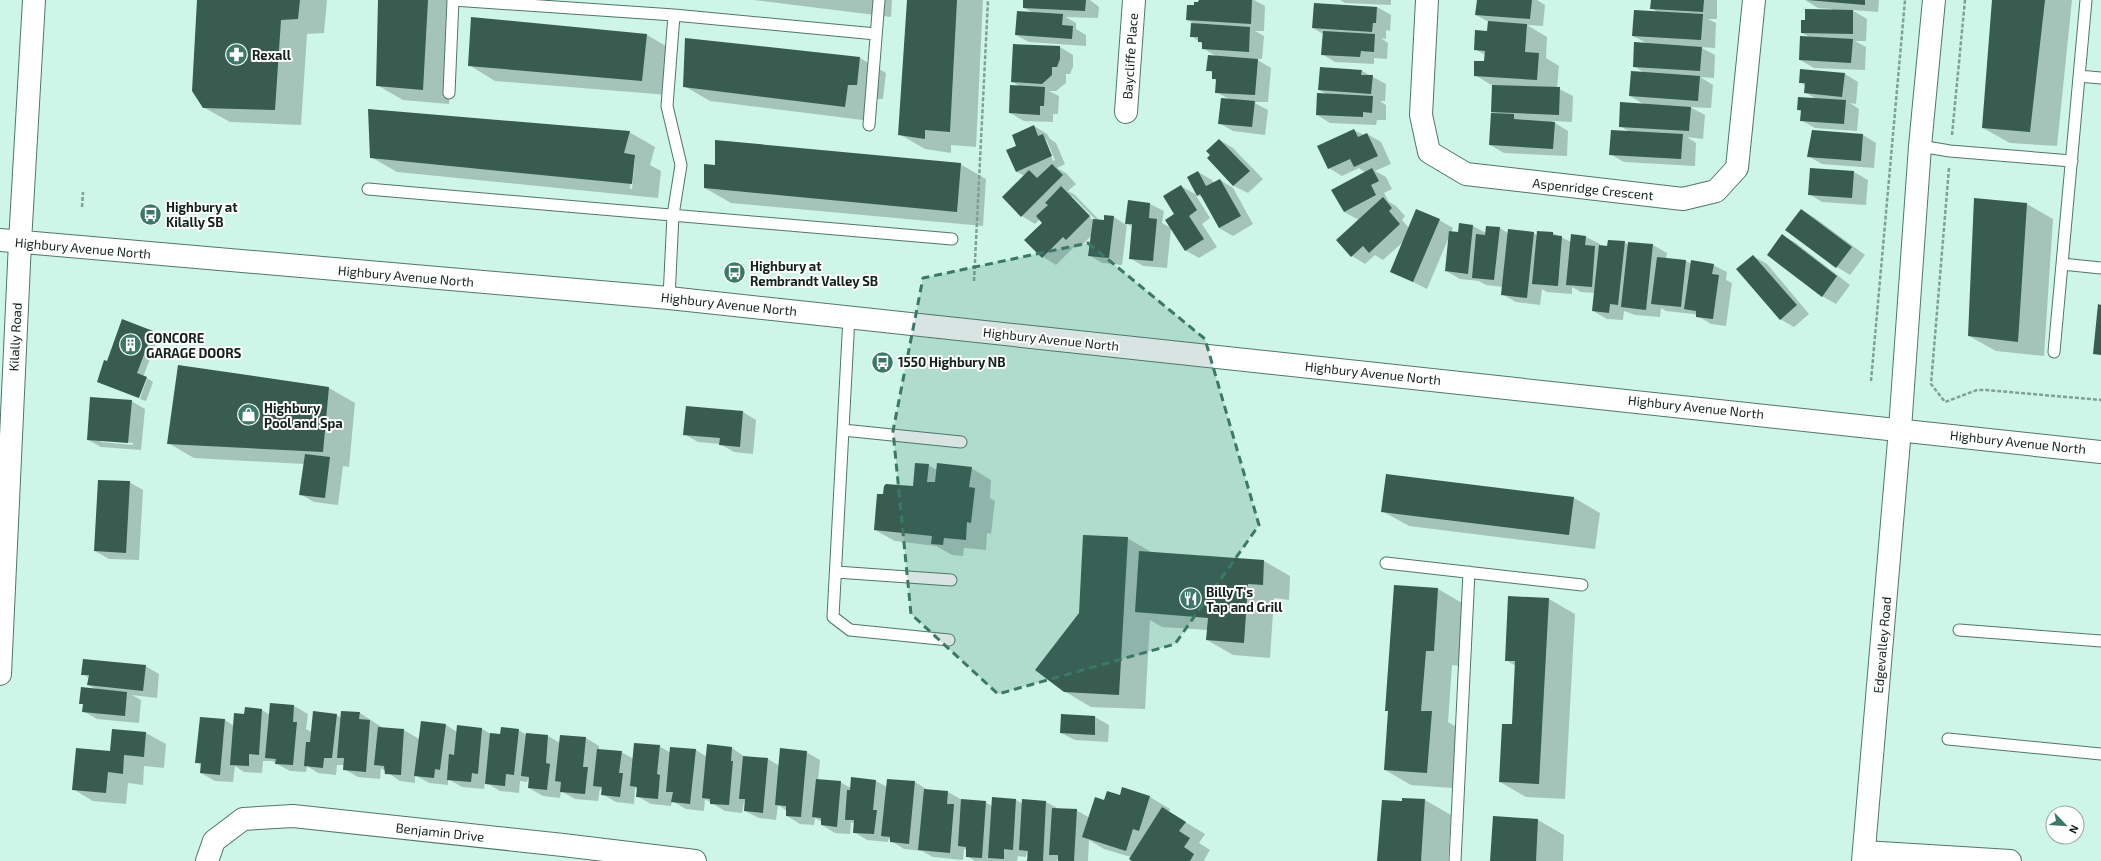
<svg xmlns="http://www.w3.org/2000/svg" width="2101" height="861" font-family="'Exo 2',sans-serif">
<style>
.shadow{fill:#0003;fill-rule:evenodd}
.building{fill:#385c50}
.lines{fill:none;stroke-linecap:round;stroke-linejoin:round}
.lane-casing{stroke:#517669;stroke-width:13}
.street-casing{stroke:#517669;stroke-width:24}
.secondary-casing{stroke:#517669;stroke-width:24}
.path{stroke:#81a095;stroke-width:2.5;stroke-dasharray:4 2;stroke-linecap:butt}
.lane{stroke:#fff;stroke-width:11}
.street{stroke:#fff;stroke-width:22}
.secondary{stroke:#fff;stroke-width:22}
.marked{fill:#3a7967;fill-opacity:0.2;stroke:#3a7967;stroke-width:3;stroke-dasharray:8 5;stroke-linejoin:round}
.labels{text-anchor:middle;stroke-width:4;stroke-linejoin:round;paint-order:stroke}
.poi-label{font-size:13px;font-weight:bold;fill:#13221d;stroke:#fff;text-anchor:start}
.street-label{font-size:13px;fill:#13221d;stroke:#fff}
</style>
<rect width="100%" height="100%" fill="#cdf6e8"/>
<path class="shadow" d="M198,0h129l-3,33 -17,1 -6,91 -71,-3 -27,-15z
M379,0h76l-6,104 -46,-4 -26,-15z
M753,0h139l-1,17z
M908,0h75l-7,147 -25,-2v8l-26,-4 -26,-15z
M1024,0h66l9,7 -1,11 -32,-1 10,6v6l10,6v11l-57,-4 -13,-7 18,-22 -10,-5z
M1200,0h54l11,6 -1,25h-9l9,5 -2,23h-6l15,9 -3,34h-15l15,8 -3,25 -32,-4 -14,-8 10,-24 -13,-7 1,-11 -4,-3v-5l-5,-3 9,-13 -14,-9v-4l-12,-8 4,-12 -8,-4 8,-14 4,-3z
M1340,0h51v5l-46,-2z
M1486,0h51l8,5 -2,21 -16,-1 20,12 -1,21 13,8 -2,22 16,8 -1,26 -20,-1 16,10 -1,25 -63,-3 -14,-8 3,-59 -18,-11 10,-13v-7l-10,-6 13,-17 1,-10 -13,-7z
M1652,0h65v19h-9l8,4 -1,25 -15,-1 15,8 -1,23 -14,-1 13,8 -2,23 -21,-1 15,8 -2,24 -16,-2 9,6 -1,23 -71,-4 -14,-8 20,-22 -10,-6 25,-21 -15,-9 16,-22 -12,-8 14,-22 -15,-8 26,-23 -8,-5z
M1805,0h74l-1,12 -26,-2 15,9 -1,22h-11l11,6 -1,23 -51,-2 -14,-8 10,-23 -8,-4 30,-22v-2l-14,-1z
M1993,0h79l-15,146 -47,-3 -27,-15z
M1314,4l63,3 14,8 -1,16 -4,-1v9l-5,-1 7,5 -1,16 -13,-1v6l-39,-2 -13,-8 1,-20 -10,-6z
M647,35l26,15 -5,45 -173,-14 -26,-16z
M686,39l174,19 26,15 -3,26h-9l-3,22 -161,-20 -26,-15z
M1060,47l13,8v12l-3,7h-4v9l-10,8h-7l10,5 -1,18h-5v8l-29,-1 -14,-8 12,-26 -10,-5z
M1362,71l24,13 -1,17h-5l6,4v15h-9l-1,5 -46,-2 -13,-8 11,-20 -9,-5z
M1845,74l13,8 -2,22 -6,-1 9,6 -2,22 -42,-3 -14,-8 1,-8 -4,-2 18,-11 -11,-7v-6l-5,-4z
M1034,126l13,8 3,5 6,4 9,21 -8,4 9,5 10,11 -8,7 7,4 25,26h4l10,-4 12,8 3,-24 21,3 14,7 -2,12 9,5 -4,40 -24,-2 -13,-8 3,-31 -6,-3 -5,41 -20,-2 -13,-8 2,-19 -11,11 -4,-2 -20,20 -13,-8v-34l-3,-4 -5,5 -13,-8 -19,-19 22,-21 -8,-4 -9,-21 10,-5zM1043,139h3l9,21 -2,1zM1072,196l23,23 -2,1 -22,-22z
M1354,130l10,5 3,-1 14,8 10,22 -16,7 11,6 6,12 -8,4 5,9 7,4 9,10 -3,4 7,8 30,-8 14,8 -2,4 8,1 1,-9 13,2 13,7 14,-5 9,6 24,-1 4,2 1,-3 15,1 18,9v-7l15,2 14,7 -1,3h9l16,-5 4,3v-2l25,2 14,8 -1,6 20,2 6,3 21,1 14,7 -1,8 6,3 -6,43 -15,-2 -17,-10 -28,-3 -5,-3 -1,9 -25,-2 -11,-4 -1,9 -16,-1 -14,-8 2,-18 -14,-1 -9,-5v7l-25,-2 -5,-3 -2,16 -24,-3 -14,-8 1,-7 -17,-2 -7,-4 -19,-2 -14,-8 3,-34 -22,52 -36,-18 13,-30 -21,19 -8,-5 -10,9 -13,-8 7,-36 -15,-8 22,-39 -7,-5 -17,8 -13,-8z
M629,132l26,15 -5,18 11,6 -3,27 -261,-26 -26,-15zM633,158h2l-3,31h-2z
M1863,135l13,8 -2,25 -52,-4 -14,-8z
M1220,140l13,8 30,31 -15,14 -14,-7 -26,-28z
M960,164l26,15 -3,47 -252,-23 -26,-15z
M1811,169l43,3 14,8 -2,25 -44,-3 -13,-8z
M1198,172l14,8 2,4 6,-4 13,8 20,36 -20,12 -14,-8 -16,-30 -5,-3z
M1181,186l14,8 15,24 -8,6 15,23 -18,11 -14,-8z
M2027,204l26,15 -9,137 -48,-5 -27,-15z
M1802,210l13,8 50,37 -15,20 -13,-8z
M1783,236l13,7 54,42 -14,19 -14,-8z
M1753,256l14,8 42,50 -15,13 -14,-8z
M152,332l7,3 -16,42h3l-8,21 -40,-16 9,-19z
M179,366l150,22 26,15 -6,64 -6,-1 -5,39 -24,-3 -14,-8 4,-30 -110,-6 -26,-15z
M147,378l6,4 -7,19 -6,-2z
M131,401l14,8 -4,41 -40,-3 -13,-7zM101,440l32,3v2l-32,-3z
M687,407l56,5 13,8 -3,34 -19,-2 -14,-8 -22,-2 -14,-8z
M928,465l9,5 34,-2 20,12 -1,18 5,3 -4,33 -4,-1 -1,17 -22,-2 -1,8 -11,-1 -16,-9 -41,-5 -20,-11 8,-35 31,-8z
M129,482l14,8 -4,70 -30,-1 -14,-8z
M1574,498l26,15 -5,36 -186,-23 -27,-15z
M1127,538l26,15 111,8 26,15 -1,24 -15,-2 -4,60 -37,-3 -26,-15 1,-10 -46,-3 -12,-7 -5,89 -54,-2 -27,-16 16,-78z
M1438,589l26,15 -4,62 -8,-1 -4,57 10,6 -5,60 -42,-3 -26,-15 4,-58 -3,-2z
M1549,599l26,15 -10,185 -39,-2 -26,-15 13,-57 3,-59 -10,-6z
M145,666l14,8 -2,24 -25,-3 9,5 -2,23 -42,-4 -14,-8 1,-6 -4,-2 16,-14 -8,-4 1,-7 -7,-4z
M271,704l23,2 14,8 -2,15 6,3 24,-17 6,3 18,-5 23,15 21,2 15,9 27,-14 11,7 1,-6 24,3 9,5 10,1 17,-5 9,5 21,1 12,7 26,-5 13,8v4l22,2 13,7 25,-13 12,7 25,-3 11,7 25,-9 13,9 23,2 12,7 26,-14 14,8 -2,20 22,2 11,6 1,-9 24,2 11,6 28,-5 13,8 20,2 14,8 23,2 7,4 24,-6 7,4v-4l23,2 13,7 17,1 14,8 15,-16 15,-6 3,-7 27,8 20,12 -1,3 36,22 -6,9 11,7 -6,10 2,1h-72l-3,-4 -27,-8 -15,-9 -1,21h-29l-2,-2v2h-27l-4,-8v4l-8,-1 -1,5h-42l-8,-5v-6l-3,-1 -1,11 -30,-3 -11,-6 -18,-2 -16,-10v3l-21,-2 -13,-8 1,-8 -4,-2 -1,12 -15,-1 -13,-8v-3l-7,-4 -1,7 -14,-1 -13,-8v-5l-9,-6 -2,15 -17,-2 -14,-7 1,-9 -2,-1 -2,12 -17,-2 -20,-12 -1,12 -18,-2 -14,-8 -1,5 -20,-2 -14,-8 1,-6 -3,-2 -1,16 -18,-2 -14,-8 1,-3 -3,-2 -2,12 -23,-2 -14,-8 -1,7 -17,-2 -14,-8 1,-8 -2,-1 -1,3 -7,-1 -1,12 -19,-2 -15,-9 -1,7 -22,-2 -14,-8v6l-19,-2 -14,-8v8l-15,-2 -19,-13 -1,11 -22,-2 -14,-8 1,-4h-8l-1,10 -18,-2 -11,-7 -1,6 -16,-1 -18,-10h-9l-1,12 -18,-1 -9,-6 -2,16 -18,-1 -14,-8 1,-7 -6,-4 29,-42 9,6 11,-11 1,-7 16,2 8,5z
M1062,715l33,2 14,8 -1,17 -33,-2 -14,-7z
M113,730l33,3 20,11 -2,24 -20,-2 -1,19 -15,-2 -2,21 -33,-3 -20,-12 38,-37z
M1403,799l22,1 26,15 -3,46h-70z
M1538,820l26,15 -1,26h-72z"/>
<path class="building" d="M197,0h103l-2,19 -17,1 -6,90 -72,-2 -11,-17z
M378,0h50l-5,90 -47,-4z
M907,0h50l-7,132 -25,-2v9l-27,-4z
M1023,0h63l-1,11 -62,-3z
M1199,0h53l-1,24 -65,-4 1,-15h7v-3h4z
M1477,0h55l-2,19 -55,-4z
M1651,0h53l-1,12 -53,-3z
M1807,0h58v5z
M1992,0h53l-15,132 -48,-4z
M1314,3l63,4 -1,16h-3l-1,9 -60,-4z
M1805,9l48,1v24l-52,-1v-13h4z
M1634,10l69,4 -2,26 -69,-4z
M1017,11l46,3 -1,11 11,1 -1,13 -57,-4z
M471,17l176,17 -5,47 -174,-15z
M1488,21l39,3 -2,28 14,1 -2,27 -63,-4v-15h10l1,-10 -11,-1 1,-20 12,1z
M1191,23l59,4 -1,25 -47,-3v-7h-4v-5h-8z
M1323,31l52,3 -1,18 -13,-1 -1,6 -39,-2z
M1800,36l53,3 -2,24 -52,-3z
M685,38l175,19 -3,28h-9l-3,22 -162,-20z
M1634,42l68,5 -2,24 -67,-4z
M1013,44l47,2v13l-3,8h-5v8l-10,9 -31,-2z
M1208,55l50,4 -3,36 -40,-2 1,-14h-4v-8h-6z
M1320,67l42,3 -1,5h12l-2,19 -53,-4z
M1800,69l45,4 -3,24 -38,-4 1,-10h-6z
M1631,71l69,5 -2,25 -69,-5z
M1010,85l35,2 -1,19h-4v9l-31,-2z
M1492,85l68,2 -1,28 -68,-3z
M1317,93l56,3 -1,17 -9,-1v5l-47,-2z
M1798,97l48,3 -2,24 -44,-3 1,-11h-4z
M1221,98l34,3 -3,26 -34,-3z
M1620,102l71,5 -2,24 -70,-4z
M368,109l262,22 -6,22 11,2 -3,29 -262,-26z
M1491,113l23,1v5l41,3 -2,27 -64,-4z
M1034,125l4,11 5,-2 9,22 -36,16 -10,-22 10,-4 -4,-11z
M1354,129l4,8 9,-4 11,23 -24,11 -4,-8 -22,10 -11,-23z
M1611,130l72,4 -2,25 -72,-4z
M1812,130l51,4 -2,27 -54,-4z
M1219,139l31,32 -17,15 -26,-28 3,-3 -4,-4z
M715,140l246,23 -4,49 -253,-24v-24l11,1z
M1052,164l11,11 -42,42 -19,-20 27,-27 8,8z
M1372,168l7,13 -8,4 5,10 -32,17 -13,-22z
M1810,168l44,3 -2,27 -44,-3z
M1198,171l8,15 14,-7 21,37 -22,12 -19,-34 -3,2 -10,-19z
M1181,185l16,25 -8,6 15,23 -19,12 -20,-31 9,-6 -11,-18z
M1061,186l29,30 -24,24 -3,-3 -21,21 -18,-18 18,-17 -6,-7 12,-11 -3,-2z
M1383,197l9,11 -3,3 11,13 -31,29 -6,-7 -12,11 -15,-17z
M1974,198l53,5 -9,139 -50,-6z
M1128,200l22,3 -1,15 8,1 -4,42 -24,-2 3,-35h-7z
M1416,209l24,10 -27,63 -23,-10z
M1801,209l51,38 -16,21 -51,-38z
M1104,215l10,1 -5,42 -21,-2 5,-37 11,1z
M1459,223l14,2 -5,49 -23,-3 4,-40 9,1z
M1486,226l14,1 -6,53 -22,-2 4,-44 9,1z
M1508,229l26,3 -7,66 -26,-3z
M1537,231l16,1v3l9,1 -4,50 -26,-2z
M1571,234l15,2 -1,9 10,1 -3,41 -26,-2z
M1782,234l55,42 -15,21 -55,-42z
M1608,240l17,1 -7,64 -8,-1 -1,9 -17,-2 7,-66 8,1z
M1628,242l25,2 -7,66 -25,-3z
M1753,255l44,50 -17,15 -44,-51z
M1657,257l29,3 -5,47 -30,-3z
M1691,260l23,4 -2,10 7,1 -6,44 -17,-2v-6l-12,-2z
M2098,304l3,1v50l-8,-1z
M122,319l31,12 -16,42 10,4 -8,21 -42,-16 7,-22 3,1z
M178,365l151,22 -6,65 -156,-8z
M90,397l42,3 -4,43 -41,-3z
M686,406l57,5 -3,36 -21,-2 1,-7 -37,-3z
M305,454l25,3 -5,41 -26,-3z
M915,463l14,1 -2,18h8l2,-19 35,4 -3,20 6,1 -4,35 -4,-1 -1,18 -22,-2 -1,7 -12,-1 1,-8 -58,-6 3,-36h6l1,-8 2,-2 27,2z
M1386,474l188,23 -5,38 -188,-23z
M98,480l32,1 -4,72 -32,-2z
M1083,535l45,2 -9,158 -55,-3 -29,-22 44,-57z
M1139,551l125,9 -1,25 -15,-1 -4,59 -38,-3 2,-22 -73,-6z
M1394,585l44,3 -4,63h-8l-5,60h11l-5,62 -43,-3 4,-59h-3z
M1508,596l41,2 -10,186 -40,-2 3,-58h10l3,-63h-10z
M83,659l63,6 -3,26 -56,-6 2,-10h-8z
M81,687l46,5 -2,24 -43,-4 1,-8h-4z
M270,703l24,2 -1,17h4l-4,43 -18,-1 1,-5 -11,-1z
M245,707l17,2 -3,46 -10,-1v12l-19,-1 4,-52 10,1z
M313,711l24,3 -5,44h-8l-1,10 -19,-2 2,-24h4z
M341,711l19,1 -1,7 11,1 -4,52 -23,-2 1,-12h-7z
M1061,714l34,2v19l-35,-2z
M200,717l25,2 -5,56 -20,-2 1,-10h-6z
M421,721l25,3 -6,46 -5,-1 -1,9 -20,-2z
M457,725l25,3 -4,46 -6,-1 -1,9 -24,-2 2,-26 5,1z
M378,727l26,2 -3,46 -16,-1 -1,-8 -10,-1z
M501,727l18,2 -5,46 -8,-1 -1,12 -20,-2 5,-51 10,1z
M112,729l34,3 -2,25 -20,-2 -1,19 -15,-2 -2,21 -34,-3 4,-42 34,3z
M526,733l22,2 -2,28 4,1 -3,26 -19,-2 1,-11 -8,-1z
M560,735l26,2 -3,30h5l-3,27 -25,-2 1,-10 -6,-1z
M634,743l26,2 -3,29 3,1 -2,24 -22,-2 1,-10 -7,-1z
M707,744l25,3 -1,14h2l-4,44 -19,-1v-5l-8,-1z
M670,747l26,2 -6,55 -19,-2 2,-10h-7z
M780,748l27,3 -6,66 -15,-1v-10l-11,-1z
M597,749l25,2 -3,22h4l-3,24 -19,-2 1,-8 -9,-1z
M743,756l25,2 -5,55 -19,-2 1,-12h-6z
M851,777l25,3 -3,30h4l-3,24 -21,-1 1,-13h-9l2,-30h3z
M816,779l25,2 -4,46 -16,-2v-7l-9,-1z
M887,779l28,2 -6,63 -19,-2v-5l-9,-1z
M1122,787l28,9 -11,35 -6,-2 -7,22 -44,-14 13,-40 9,3 3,-9 13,4z
M924,789l24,2 -1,13h7l-4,49 -32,-3z
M992,797l24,2 -3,51 -9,-1v10l-16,-1z
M1402,798l23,1 -4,62h-44l5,-61 20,1z
M961,799l25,2 -4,57 -16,-1v-10l-8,-1z
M1022,799l24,2 -3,60h-16l1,-10 -9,-1z
M1162,807l24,15 -7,9 11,7 -6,9 10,7 -4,7h-58l-3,-2z
M1052,808l25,1 -3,52h-16v-6h-9z
M1493,816l45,3 -2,42h-46z"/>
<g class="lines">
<defs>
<path id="lane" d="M2079,76l22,2
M449,93l4,-93 221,15 202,19
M869,125l10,-125
M1920,146l30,5 122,10
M368,189l584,50
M2062,264l39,4
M669,298l4,-83 8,-50 -14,-59 7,-91
M849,317l-16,300 17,13 99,10
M2054,352l32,-352
M843,430l118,12
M1386,563l196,22
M836,572l115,8
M1959,630l142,11
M1948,739l153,15
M1455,861l14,-289"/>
<path id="street" d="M1427,0l-6,115 8,37 37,22 217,25 33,-8 21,-23 17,-168
M1126,112l8,-112
M1864,852l146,9
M207,861l7,-20 29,-22 50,-3 270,29 132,16"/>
<path id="secondary" d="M0,240l669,58 1432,154
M0,674l20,-432 14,-242
M1863,861l37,-432 20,-283 14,-146"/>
</defs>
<use href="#lane" class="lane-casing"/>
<use href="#street" class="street-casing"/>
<use href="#secondary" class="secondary-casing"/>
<path class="path" d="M1952,135l13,-135
M1949,168l-18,216 14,18 32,-12h9l115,10
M82,207l1,-15
M974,281l14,-281
M1871,381l34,-381"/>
<use href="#lane" class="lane"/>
<use href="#street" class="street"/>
<use href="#secondary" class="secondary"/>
</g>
<path class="marked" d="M1088,243l117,96 54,186 -84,119 -177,50 -87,-80 -18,-183 30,-153z"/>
<defs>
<symbol id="pharmacy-disc" viewBox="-11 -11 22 22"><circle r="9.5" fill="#3a7967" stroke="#fff"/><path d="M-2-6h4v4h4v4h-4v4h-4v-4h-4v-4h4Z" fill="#fff"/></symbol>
<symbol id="bus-disc" viewBox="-11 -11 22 22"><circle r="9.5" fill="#3a7967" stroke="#fff"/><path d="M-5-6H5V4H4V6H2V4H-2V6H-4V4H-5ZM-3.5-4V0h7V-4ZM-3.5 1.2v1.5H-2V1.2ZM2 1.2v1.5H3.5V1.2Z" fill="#fff"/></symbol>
<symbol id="building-disc" viewBox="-11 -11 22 22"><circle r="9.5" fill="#3a7967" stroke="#fff"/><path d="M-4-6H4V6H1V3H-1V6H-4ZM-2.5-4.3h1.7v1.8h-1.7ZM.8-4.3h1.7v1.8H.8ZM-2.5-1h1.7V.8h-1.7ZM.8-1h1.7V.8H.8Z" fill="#fff"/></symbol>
<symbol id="shop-disc" viewBox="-11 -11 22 22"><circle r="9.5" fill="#3a7967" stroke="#fff"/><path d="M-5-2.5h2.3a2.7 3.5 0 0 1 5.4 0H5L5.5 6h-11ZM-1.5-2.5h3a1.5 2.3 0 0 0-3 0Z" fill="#fff"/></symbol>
<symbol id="restaurant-disc" viewBox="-11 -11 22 22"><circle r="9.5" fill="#3a7967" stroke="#fff"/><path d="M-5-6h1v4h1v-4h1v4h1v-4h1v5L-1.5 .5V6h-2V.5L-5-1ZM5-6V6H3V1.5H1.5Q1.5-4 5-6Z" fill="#fff"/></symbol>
</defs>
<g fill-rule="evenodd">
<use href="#pharmacy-disc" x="224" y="42" width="25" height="25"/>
<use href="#bus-disc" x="138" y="202" width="25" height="25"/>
<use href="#bus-disc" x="722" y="260" width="25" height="25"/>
<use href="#building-disc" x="118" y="332" width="25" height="25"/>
<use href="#bus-disc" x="870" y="350" width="25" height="25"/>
<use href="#shop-disc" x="236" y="402" width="25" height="25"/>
<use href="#restaurant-disc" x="1178" y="586" width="25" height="25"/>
</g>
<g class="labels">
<g class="poi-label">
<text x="252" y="60">Rexall</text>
<text x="166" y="212">Highbury at<tspan x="166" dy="15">Kilally SB</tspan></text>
<text x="750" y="271">Highbury at<tspan x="750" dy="15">Rembrandt Valley SB</tspan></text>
<text x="146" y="343">CONCORE<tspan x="146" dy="15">GARAGE DOORS</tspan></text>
<text x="898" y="367">1550 Highbury NB</text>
<text x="264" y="413">Highbury<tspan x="264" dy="15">Pool and Spa</tspan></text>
<text x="1206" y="597">Billy T's<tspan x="1206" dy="15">Tap and Grill</tspan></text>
</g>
<g class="street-label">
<text transform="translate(1130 56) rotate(-86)" y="5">Baycliffe Place</text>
<text transform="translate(1593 189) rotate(6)" y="5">Aspenridge Crescent</text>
<text transform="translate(83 248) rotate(5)" y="5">Highbury Avenue North</text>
<text transform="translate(406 276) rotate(5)" y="5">Highbury Avenue North</text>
<text transform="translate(729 304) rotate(6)" y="5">Highbury Avenue North</text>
<text transform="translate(15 337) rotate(-87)" y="5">Kilally Road</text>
<text transform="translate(1051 339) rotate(6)" y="5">Highbury Avenue North</text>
<text transform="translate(1373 373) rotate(6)" y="5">Highbury Avenue North</text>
<text transform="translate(1696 407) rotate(6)" y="5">Highbury Avenue North</text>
<text transform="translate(2018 442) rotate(6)" y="5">Highbury Avenue North</text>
<text transform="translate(1882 645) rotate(-85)" y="5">Edgevalley Road</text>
<text transform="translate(440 832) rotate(6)" y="5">Benjamin Drive</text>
</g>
</g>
<g transform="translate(2065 825) rotate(115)"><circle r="19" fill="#ffffff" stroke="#a1a7a5"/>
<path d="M0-3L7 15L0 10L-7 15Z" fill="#3a7967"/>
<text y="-6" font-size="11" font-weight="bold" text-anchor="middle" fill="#13221d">N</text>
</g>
</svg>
